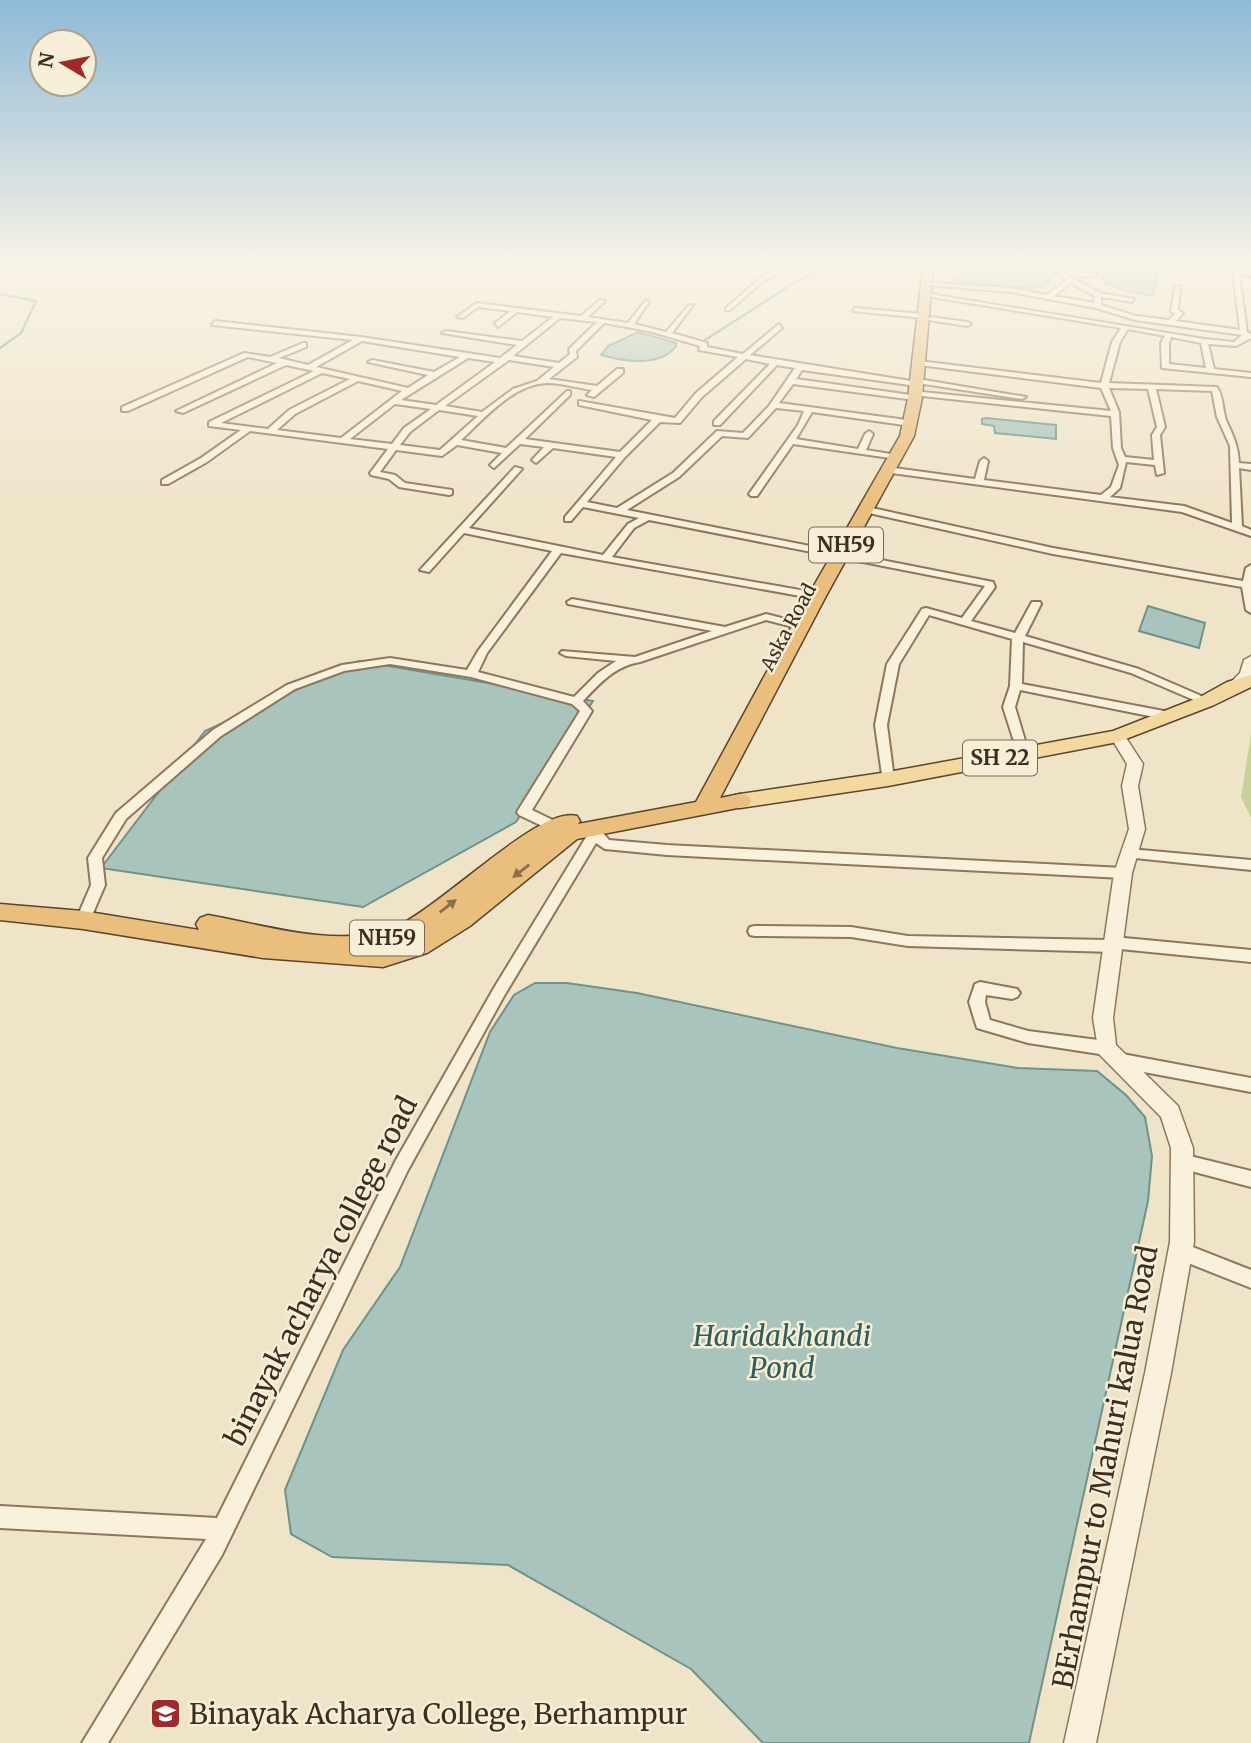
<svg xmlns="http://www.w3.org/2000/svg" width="1251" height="1743" font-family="Merriweather,serif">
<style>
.green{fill:#c9cf9b}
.water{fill:#a9c4bc;stroke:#6f938a;stroke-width:2}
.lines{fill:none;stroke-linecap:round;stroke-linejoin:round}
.stream{stroke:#6f938a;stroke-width:2.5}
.minor-casing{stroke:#8d765c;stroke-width:4}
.tertiary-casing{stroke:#8d765c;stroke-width:3}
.primary-casing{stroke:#5b4430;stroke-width:3}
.trunk-casing{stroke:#5b4430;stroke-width:3}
.minor{fill:#faf1dc;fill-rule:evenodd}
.tertiary{fill:#faf1dc;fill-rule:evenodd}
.primary{fill:#f3d9a0;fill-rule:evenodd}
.trunk{fill:#eabe7c;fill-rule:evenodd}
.oneway{fill:#8b6f49}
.labels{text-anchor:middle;stroke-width:5;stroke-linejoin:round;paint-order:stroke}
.far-street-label{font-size:19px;fill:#3d2e20;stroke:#f7eed8}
.shield{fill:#f7eed8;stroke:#756857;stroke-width:2}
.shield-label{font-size:21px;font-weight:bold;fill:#3d2e20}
.near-street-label{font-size:28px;fill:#3d2e20;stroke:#f7eed8}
.near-water-label{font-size:28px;font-style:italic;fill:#2f5d5a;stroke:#f7eed8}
.near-poi-label{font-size:28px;fill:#3d2e20;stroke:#f7eed8;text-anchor:start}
</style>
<rect width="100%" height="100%" fill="#f0e4c8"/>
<path class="green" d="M1251,734v84l-10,-21z"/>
<path class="water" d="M955,267h103l-13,19 -15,2 -72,-6 -5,-3z
M1111,267l45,6 1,8 -5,15 -30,-6 -18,-8 -2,-5z
M638,332l38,11v3c-15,22 -54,15 -75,9l7,-9z
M986,418l70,7v14l-61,-6 -1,-7 -12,-2v-5z
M1148,606l57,17 -6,25 -60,-17z
M359,661l234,40 -77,121 -153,85 -262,-39 104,-137z
M535,983h32l70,10 260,55 121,20 79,3 29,24 19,22 7,39 -4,45 -119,542h-266l-72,-74 -183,-104 -176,-8 -41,-23 -6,-44 58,-140 57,-83 90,-235 24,-37z"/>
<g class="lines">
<path class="stream" d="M0,294l36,7 -15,32 -21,15
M705,340l92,-59 31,-14"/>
<defs>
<path id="minor" d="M723,267h7l-10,6h-4v-2z
M779,267h7l-24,15 -32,28h-4v-2l32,-28z
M1057,267h6v3l34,4 -2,3 -28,-2 33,18 34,6 -2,3 -31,-5v8l35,11 33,4 6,-6 -4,-3 4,-24 5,-1 -2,24 5,3 -7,8 64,9 -7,-58 -20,-5h11l27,5v4l-12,-2 8,58 4,2v4l-15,8 -28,-2 6,25 37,4v4l-89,-9 -1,-25 4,-7 -37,-7 -8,13 -11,41 108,4c7,11 5,21 9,33 7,16 12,24 13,43l12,1v6l-12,-2 3,58 9,4v6l-69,-24 -298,-40v-4l3,-1 88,12 5,-18 4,-3 4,3 -4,19 117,15 10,-8 8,-22 -6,-17 -2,-32 -189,-20 -4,-2 4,-2 189,19 -10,-23 -182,-23 -4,-2 4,-2 182,22 11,-41 9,-14 -189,-31 -2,-3 274,45 30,3 8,-7 -107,-15 -39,-12 -85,-16 -82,-7 3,-2 79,5 36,7 19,-15 -9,-7zM1070,283l25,13 -1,7 -40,-7zM1171,337l30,6 5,25 -37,-4v-21zM1109,388l39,1 9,38 -5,8 2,25 -29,-3 -4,-9 -2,-36zM1156,389l56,2 5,26 13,29 2,77 -48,-17 -74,-9 10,-9 6,-26 29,3 2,10 7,-2 -4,-38 5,-8z
M600,300l5,1 -17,16 40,6 18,-23 3,2 -15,22 32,8 23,-27h4l-21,28 35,10v4l36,7 36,-30 3,4 -32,27 167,27 7,-2 102,17 -4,2 -98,-15 -7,2 -115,-16 -6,9 122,17 1,2 -4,2 -122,-16 -14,19 135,18 1,2 -4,3 -99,-14 -16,27 62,10 7,-15 4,-3 4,3 -7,16 31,5v4l-104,-15 -36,52h-6l-2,-2 49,-69 6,-14 -28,-3 -28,30 -26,-2 -43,41 -52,33 366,72 2,5 -24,34 44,12 17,-31h8l1,2 -16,32 114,33 74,32 -6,4 -4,-1 -72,-31 -108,-31 -1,42 147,28 6,4 -6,4 -149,-30 -5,17 14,47 -6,4 -4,-1 -16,-50 7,-21 2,-47 -83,-24 -30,49 -12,61 7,54 -6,4 -5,-1 -8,-57 12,-61 35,-55 4,-1 36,10 23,-32 -336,-66 -15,8 -22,29 205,36 5,3 -5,3 -256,-46 -74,100 -9,19 96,25 24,-24 18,-12 -50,-5 -6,-3 2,-2 73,6 77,-26 -144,-27 -1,-2 5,-3 153,28 41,-13 39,10 1,2 -5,3 -35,-9 -126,42c-25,4 -40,21 -57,39l9,10 -60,99 35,17 2,3 -2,3h-10l-38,-18 -2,-3 63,-101 -8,-7 -101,-27 -81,-13 -46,7 -49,18 -74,47 -95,83 -24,39 3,27 -15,35 -2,4h-10l-2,-4 15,-35 -3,-27 28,-45 97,-83 74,-45 55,-20 48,-7 77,12 11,-19 74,-100 -88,-18 -35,39 -9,-2 95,-103 7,2 -53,59 134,27 25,-31 11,-6 -56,-11 -12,14h-6v-4l51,-60 -63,-9 -17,15 -4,-3 12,-13 -24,-3 -26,24 -4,-3 12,-12 -45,-8 -15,11 -46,-6 -16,22 15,3 10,8 47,7v4l-3,1 -50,-8 -10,-8 -18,-4 -1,-2 18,-24 -138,-18 -43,31 -39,22h-6v-4l39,-22 40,-28 -32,-4v-4l105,-51 -28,-6 -103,48 -7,-2 101,-48 -29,-6 -120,54h-6v-4l122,-54 26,4 33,-14h3v4l-27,11 29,7 45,-25 -141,-15 3,-4 146,16 139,21 17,-13 -75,-12 4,-2 76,10 31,-24 -36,-5 -19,15 -3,-4 16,-12 -33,-4 -15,11 -6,-1 20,-14 104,13zM560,318l37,4 -28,27 1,5 -11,9 -46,-7zM604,323l45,8 51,15 -1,4 39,7 -42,36 -21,25 -96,-17v4l73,15 -32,32 -95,-13 45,-44v-4h-3l-61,57 -45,-8c23,-21 52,-56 86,-57 14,0 31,5 45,7l-5,5 7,2 29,-24v-4h-6l-20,17 -48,-7 28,-22 -1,-6zM362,341l98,16 -26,15 -62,-12 -4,2 60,13 -20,13 -92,-21zM468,358l27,4 -59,43 -35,-5zM746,359l24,5 -56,57v4h6l57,-60 18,3 -26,38 -26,27 -26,-2 -44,42 -56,35 -30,-6 38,-45 35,-35 20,1 22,-26zM509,360l45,7 -17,14 -24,8 -31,23 -37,-6zM322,373l28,6 -61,31 -21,19 -47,-6zM358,381l44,10 -61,47 -64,-8 18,-16zM395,404l36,5 -27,19 -12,16 -42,-5zM439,410l39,6 -38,34 -40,-5 10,-13z
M855,308l68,6 4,2 -4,2 -70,-7z
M930,317l37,5 4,2 -4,2 -39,-6z
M872,508l181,40 190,33 3,-13 5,-3v48l-5,-3 -4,-23 -189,-33 -184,-41 -2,-2z
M600,822l7,4 -4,7 6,7 58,5 456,23 7,5 -7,5 -456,-23 -62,-6 -9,-6 -92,153 -96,174 -186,385 -114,188h-26l124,-204 -206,-11v-22l217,12 179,-358 98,-172 94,-154 -5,-6 2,-3h9z
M1130,849l121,11v10l-126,-13 -2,-3z
M755,926l96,1 57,9 200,4 6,-3 137,13v12l-131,-13 -6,3 -206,-6 -57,-9 -96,-1 -5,-1 -2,-4 2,-4z
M980,982l37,7 3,4 -3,4 -5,2 -26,-4 -1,7 5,18 38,11 78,10 6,2 2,5 -2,5 -6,2 -78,-12 -51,-15 -8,-26 6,-18z
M1117,1053l134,25v14l-134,-25 -6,-2 -2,-5 2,-5z
M1182,1154l69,17v16l-75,-20 -3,-5 3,-5z
M1180,1242l71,28v18l-78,-31 -2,-6 2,-6z"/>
<path id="tertiary" d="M1251,656v23l-12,10h-10l-2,-3 13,-13 4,-13z
M1118,731l5,2 20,31 -5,22 7,43 -13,44 -19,145 3,27 62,61 15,42 1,94 -23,131 -75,370h-32l81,-370 25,-131 1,-94 -10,-31 -62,-63 -6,-36 21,-145 15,-44 -7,-43 5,-22 -17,-28z"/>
<path id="primary" d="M1251,675v12l-37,18 -96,37 -230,44 -148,22 -8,-2 -3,-5 3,-5 8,-2 148,-22 225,-41 87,-34 27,-15z"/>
<path id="trunk" d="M923,267h10l-11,131 -8,38 -88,160 -106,202 20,-4 8,2 3,5 -3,5 -171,33 -107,87 -43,27 -44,14 -120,-9 -180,-29 -83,-9v-16l83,7 116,19 -3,-6 4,-6 8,-3c56,10 124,32 180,15 48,-16 149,-125 189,-114l3,5 -2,3 118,-22 112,-206 92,-160 8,-38z"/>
</defs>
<use href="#minor" class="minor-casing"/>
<use href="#tertiary" class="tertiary-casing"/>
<use href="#primary" class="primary-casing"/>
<use href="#trunk" class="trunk-casing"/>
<use href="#minor" class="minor"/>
<use href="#tertiary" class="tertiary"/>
<use href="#primary" class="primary"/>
<use href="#trunk" class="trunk"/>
</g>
<defs><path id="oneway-solid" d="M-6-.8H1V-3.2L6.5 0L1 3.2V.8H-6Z" transform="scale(1.75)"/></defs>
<g class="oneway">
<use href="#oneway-solid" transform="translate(521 871) rotate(142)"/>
<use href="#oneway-solid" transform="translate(448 906) rotate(-38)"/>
</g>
<linearGradient id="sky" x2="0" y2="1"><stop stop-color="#8fbad6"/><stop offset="0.52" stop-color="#f8f3e6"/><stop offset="1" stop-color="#f8f3e6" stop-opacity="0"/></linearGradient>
<rect width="1251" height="511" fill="url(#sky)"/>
<defs>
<symbol id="university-square" viewBox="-11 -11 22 22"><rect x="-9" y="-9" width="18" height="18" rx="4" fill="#9e2a2b" stroke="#f7eed8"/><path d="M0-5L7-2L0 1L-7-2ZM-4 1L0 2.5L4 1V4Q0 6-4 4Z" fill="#fff"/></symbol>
</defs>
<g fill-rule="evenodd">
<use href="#university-square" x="148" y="1696" width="35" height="35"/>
</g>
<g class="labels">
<g class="far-street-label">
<text transform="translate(788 627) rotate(-62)" y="7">Aska Road</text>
</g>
<g class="shield">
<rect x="809" y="527.5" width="74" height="35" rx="5"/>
<rect x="963" y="740.5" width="74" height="35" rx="5"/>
<rect x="350" y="920.5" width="74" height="35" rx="5"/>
</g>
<g class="shield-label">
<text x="846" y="552">NH59</text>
<text x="1000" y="765">SH 22</text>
<text x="387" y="945">NH59</text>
</g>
<g class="near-street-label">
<text transform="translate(321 1271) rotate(-63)" y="10">binayak acharya college road</text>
<text transform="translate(1105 1467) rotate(-79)" y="10">BErhampur to Mahuri kalua Road</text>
</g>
<g class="near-water-label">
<text x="782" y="1346">Haridakhandi<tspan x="782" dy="32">Pond</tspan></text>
</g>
<g class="near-poi-label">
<text x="189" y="1724">Binayak Acharya College, Berhampur</text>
</g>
</g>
<g transform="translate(63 63) rotate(280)"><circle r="33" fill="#f7eed8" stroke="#ada18e" stroke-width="2"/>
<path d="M0-5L12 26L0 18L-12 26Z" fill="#9e2a2b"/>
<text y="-10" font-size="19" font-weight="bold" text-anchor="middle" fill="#3d2e20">N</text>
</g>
</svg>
